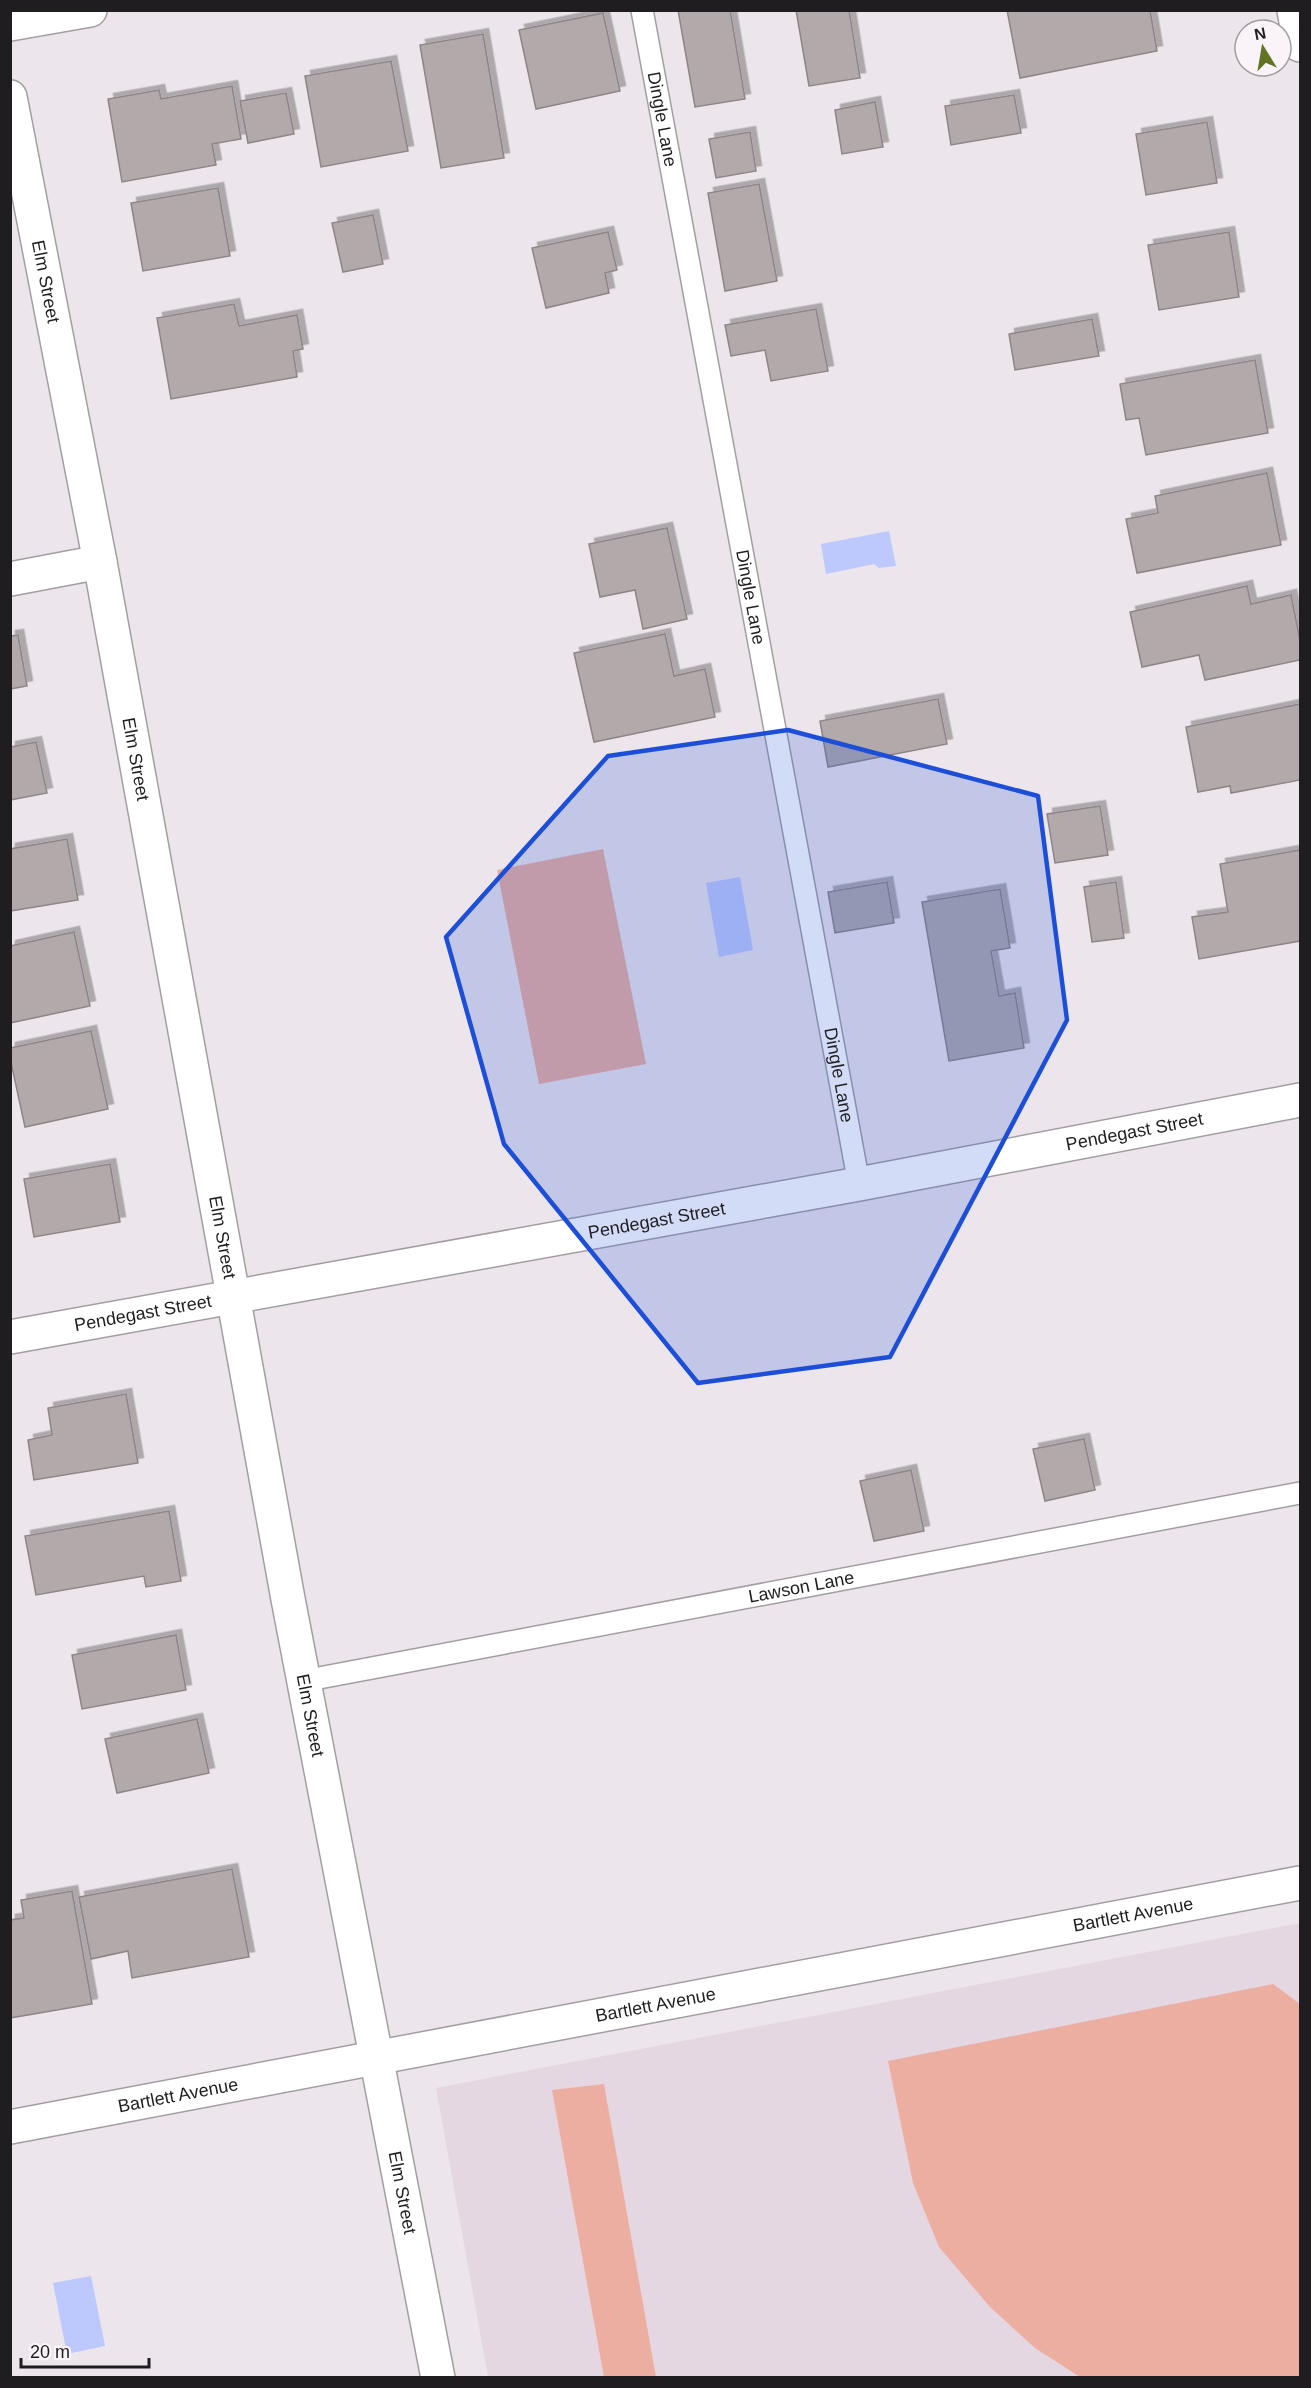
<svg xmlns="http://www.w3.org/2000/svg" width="1311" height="2388" font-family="Arial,sans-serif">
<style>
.built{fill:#e5d7e1}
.green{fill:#ecaea0}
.water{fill:#bdc8fc}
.building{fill:#b1a9aa;stroke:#8e8587;stroke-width:1.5;filter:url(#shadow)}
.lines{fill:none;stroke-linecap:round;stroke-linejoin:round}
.lane-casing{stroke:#a49ea3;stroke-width:24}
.street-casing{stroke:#a49ea3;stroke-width:36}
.lane{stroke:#fff;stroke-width:21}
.street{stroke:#fff;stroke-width:33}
.marked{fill:#1d4ed8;fill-opacity:0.2;stroke:#1d4ed8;stroke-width:4.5;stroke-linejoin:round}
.labels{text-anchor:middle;stroke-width:6;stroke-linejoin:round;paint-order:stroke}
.street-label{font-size:18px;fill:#1f1d1f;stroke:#faf3f8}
</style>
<defs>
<filter id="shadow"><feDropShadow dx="5.5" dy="-5.5" stdDeviation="0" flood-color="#0004"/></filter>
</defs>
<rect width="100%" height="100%" fill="#ece5eb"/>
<path class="built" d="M1300,1923v454h-812l-52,-289z"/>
<path class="green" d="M603,849l43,215 -107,20 -42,-214z
M1273,1984l27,20v373h-220l-45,-29 -45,-41 -51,-60 -26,-64 -25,-122z
M604,2084l52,293h-52l-52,-287z"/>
<path class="water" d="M889,531l7,35 -17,2 -5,-4 -48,10 -5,-30z
M740,877l13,73 -34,7 -13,-74z
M91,2276l14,70 -38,8 -14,-71z"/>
<path class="building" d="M678,10h52l15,89 -50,8z
M796,10h53l11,68 -51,8z
M1007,10h143l7,41 -137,27z
M603,13l17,78 -84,18 -17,-79z
M483,34l21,124 -63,10 -21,-123z
M391,61l17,90 -87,16 -16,-91z
M232,86l9,53 -29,5 4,21 -94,17 -14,-83 51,-9 2,9z
M286,93l8,41 -46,9 -8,-42z
M1014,95l7,38 -70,12 -6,-39z
M875,102l8,45 -41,7 -7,-44z
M1207,122l10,61 -71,12 -10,-61z
M750,132l6,39 -40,7 -7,-39z
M759,184l18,97 -52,10 -17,-98z
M218,188l12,68 -87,15 -12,-68z
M373,215l10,49 -40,8 -11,-49z
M608,232l9,38 -12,3 4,20 -63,15 -14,-60z
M1229,232l10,65 -80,13 -11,-65z
M234,304l5,22 58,-11 6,34 -10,2 4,26 -126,22 -14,-81z
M816,309l12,62 -57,10 -6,-31 -34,6 -6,-31z
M1092,319l7,37 -84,14 -6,-36z
M1255,360l13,73 -122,22 -7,-37 -13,2 -6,-36z
M1267,473l14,72 -144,28 -11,-54 32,-6 -3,-17z
M667,528l20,91 -44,10 -8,-39 -35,7 -11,-53z
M1247,586l4,18 40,-9 9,45v20l-95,20 -6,-25 -57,12 -12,-55z
M665,634l9,42 31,-7 10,48 -121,25 -20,-89z
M18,635l9,51 -17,3v-53z
M938,699l9,45 -119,23 -8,-46z
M1300,704v76l-69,13 -1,-7 -32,6 -12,-65z
M36,742l11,51 -37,7v-53z
M1100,806l8,49 -53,8 -8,-49z
M67,839l11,61 -68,11v-62z
M1300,850v91l-101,18 -7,-42 36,-5 -8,-48z
M887,882l7,41 -59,10 -7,-41z
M1116,882l8,56 -32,4 -8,-55z
M1000,889l10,59 -19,3 8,45 16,-3 9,55 -75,13 -27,-159z
M74,932l16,74 -80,17v-77z
M91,1031l17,78 -83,18 -15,-69v-10z
M110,1164l10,58 -86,15 -10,-58z
M126,1394l12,69 -104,17 -6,-40 24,-5 -4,-27z
M1084,1439l11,51 -50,11 -12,-52z
M911,1470l13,61 -50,10 -14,-60z
M169,1511l12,70 -35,6 -2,-11 -108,19 -11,-59z
M176,1635l10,55 -104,19 -10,-54z
M197,1719l12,54 -92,20 -12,-54z
M232,1869l17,88 -117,21 -4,-27 -37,8 -12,-62z
M72,1891l20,113 -82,14v-98l14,-2 -3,-18z"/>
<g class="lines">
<defs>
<g id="lane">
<path id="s1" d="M642,10l217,1174"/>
<path id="s2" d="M303,1681l997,-188"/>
</g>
<g id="street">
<path d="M1294,10l6,35"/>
<path d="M10,24l80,-14"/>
<path id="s3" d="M10,97l90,465 188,1037 150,779"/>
<path d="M10,579l90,-17"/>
<path id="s4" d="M10,1337l849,-153 441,-84"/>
<path id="s5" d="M10,2127l1290,-244"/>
</g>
</defs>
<use href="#lane" class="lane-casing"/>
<use href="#street" class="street-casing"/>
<use href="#lane" class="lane"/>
<use href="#street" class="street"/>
</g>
<path class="marked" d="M788,730l250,66 29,224 -177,337 -192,26 -194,-239 -58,-207 162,-181z"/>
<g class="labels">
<g class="street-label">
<text dy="6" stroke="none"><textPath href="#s1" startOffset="111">Dingle Lane</textPath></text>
<text dy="6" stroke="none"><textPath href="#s3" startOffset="188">Elm Street</textPath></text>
<text dy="6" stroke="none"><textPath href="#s1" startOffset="597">Dingle Lane</textPath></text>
<text dy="6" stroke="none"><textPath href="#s3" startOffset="674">Elm Street</textPath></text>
<text dy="6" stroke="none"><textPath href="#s1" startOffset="1083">Dingle Lane</textPath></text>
<text dy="6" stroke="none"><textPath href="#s4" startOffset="1143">Pendegast Street</textPath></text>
<text dy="6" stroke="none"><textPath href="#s4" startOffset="657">Pendegast Street</textPath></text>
<text dy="6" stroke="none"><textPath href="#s3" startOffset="1160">Elm Street</textPath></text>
<text dy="6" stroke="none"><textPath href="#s4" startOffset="135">Pendegast Street</textPath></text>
<text dy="6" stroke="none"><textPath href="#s2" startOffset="507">Lawson Lane</textPath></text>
<text dy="6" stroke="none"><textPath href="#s3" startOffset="1646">Elm Street</textPath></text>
<text dy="6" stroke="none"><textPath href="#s5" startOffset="1143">Bartlett Avenue</textPath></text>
<text dy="6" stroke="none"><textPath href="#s5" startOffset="657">Bartlett Avenue</textPath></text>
<text dy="6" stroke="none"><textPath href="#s5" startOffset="171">Bartlett Avenue</textPath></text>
<text dy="6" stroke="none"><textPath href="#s3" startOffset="2132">Elm Street</textPath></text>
</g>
</g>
<rect width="1311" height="2388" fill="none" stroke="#1f1d1f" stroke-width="24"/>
<g transform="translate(1263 48) rotate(349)"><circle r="28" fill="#faf3f8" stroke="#a29da1" stroke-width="1.5"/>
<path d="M0-4.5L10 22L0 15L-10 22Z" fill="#607424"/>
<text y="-9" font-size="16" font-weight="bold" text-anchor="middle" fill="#1f1d1f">N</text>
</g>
<path d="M21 2358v9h128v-9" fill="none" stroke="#1f1d1f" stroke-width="3"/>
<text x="30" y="2358" font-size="18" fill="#1f1d1f" stroke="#faf3f8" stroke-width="4.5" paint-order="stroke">20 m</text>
</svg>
